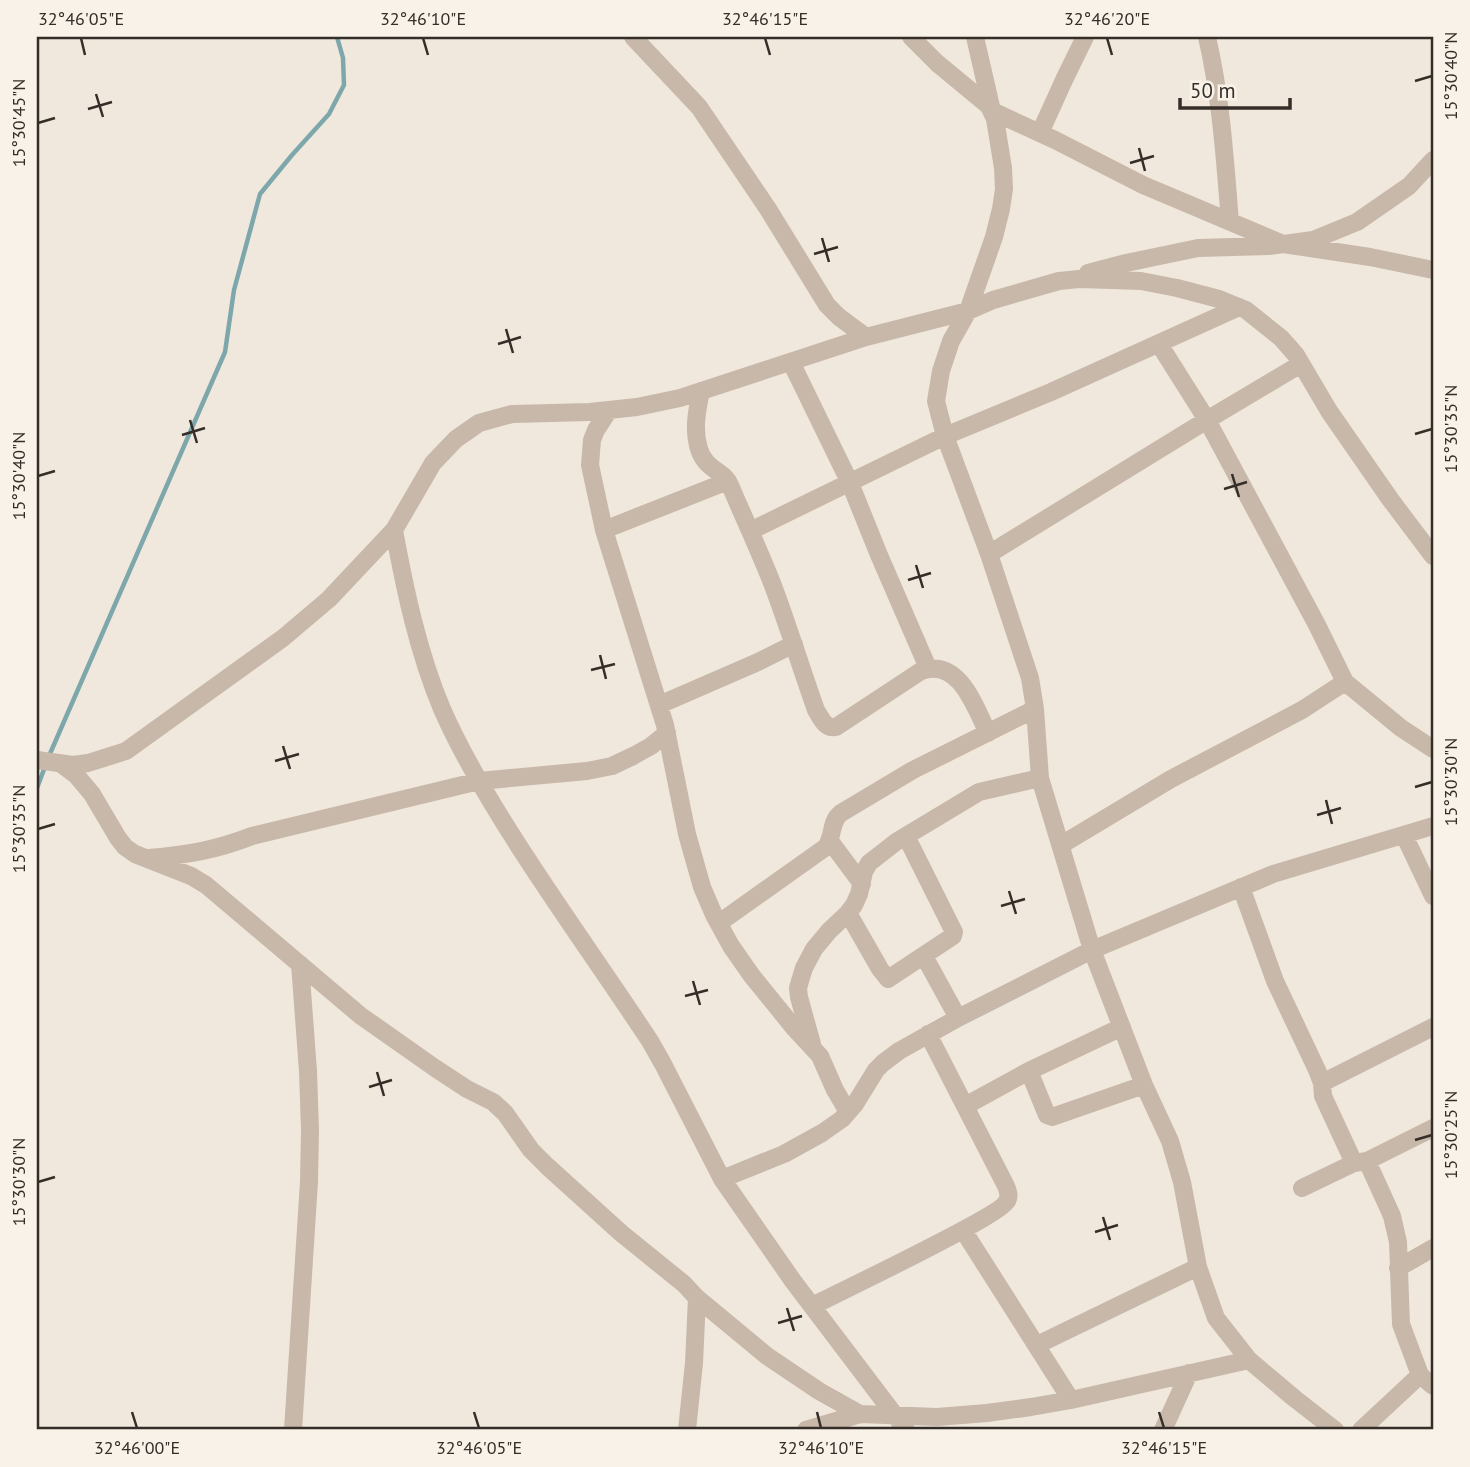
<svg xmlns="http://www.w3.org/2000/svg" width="1470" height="1467" font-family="'PT Sans',sans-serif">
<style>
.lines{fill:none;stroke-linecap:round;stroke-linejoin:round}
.stream{stroke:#7da7ab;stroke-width:4.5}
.minor{stroke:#c8b8a9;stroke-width:18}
.ticks{fill:none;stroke:#352d28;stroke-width:2.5}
.neatline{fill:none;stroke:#352d28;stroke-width:2.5}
.ticks-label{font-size:18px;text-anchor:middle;fill:#352d28}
</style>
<rect width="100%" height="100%" fill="#f0e8dc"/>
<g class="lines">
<path class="stream" d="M49,756l176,-404 9,-62 26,-96 32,-39 37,-41 15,-29 -1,-27 -6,-21
M37,788l9,-24"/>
<path class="minor" d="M633,37l66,70 69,102 59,96 12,12 27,20
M911,37l26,26 52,43 6,13 8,49 1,21 -3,20 -7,28 -26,74 -17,30 -10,30 -5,30 9,35 44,118 41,124 5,31 5,69 52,172 52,135 26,56 12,41 16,85 18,51 33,42 45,38 41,32
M975,37l17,74 63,29 88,45 140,59 87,13 63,13
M1207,37c14,60 18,123 23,185
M1040,133l24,-53 21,-43
M1088,273l38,-10 72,-15 71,-2 44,-6 44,-18 52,-36 24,-26
M1159,344l48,76 110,205 28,57 56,46 32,21
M791,362l59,121 29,72 49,113
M701,391c-4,19 -8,39 -2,58 7,22 25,21 31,36 14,33 29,65 42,98 16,42 29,85 44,127 5,8 9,19 20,17l85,-56c38,-14 54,36 67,62
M609,410l-13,20 -4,10 -2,25 14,65 61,195 22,109 15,53 12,28 17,31 21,30 43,53 25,27 15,34 13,22
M394,530c11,60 24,122 48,179 21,48 49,94 78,139 42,65 87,128 130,193l13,23 59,115 71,102 113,149
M604,530l124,-49
M750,531l195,-95 106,-44 188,-85
M989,554l218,-134 94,-56
M659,705l99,-43 36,-18
M37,760l36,5 15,-2 38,-12 157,-113 46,-39 65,-69 39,-67 23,-24 23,-16 33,-9 78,-2 47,-5 43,-9 186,-61 102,-26 25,-11 66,-19 20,-2 62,2 36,7 42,11 27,11 35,28 15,17 33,56 61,88 43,57
M60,763l16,12 16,19 26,44 7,9 10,7 56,22 15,9 155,131 74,52 32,21 26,13 12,11 26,37 16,16 74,67 63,51 13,14 70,58 52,35 41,23
M1404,835l29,61
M830,841l32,43
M1061,845l110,-66 131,-69 43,-28
M149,858c38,-3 67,-8 103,-22l227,-55 108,-10 25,-5 21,-10 18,-10 16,-13
M1241,887l34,94 42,89 5,13 1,13 31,67
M848,913l32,56 8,10 65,-43 1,-4 -48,-96
M719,923l107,-76c8,-11 4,-26 15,-34l72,-43 122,-61
M924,956l34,62
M812,1044l-13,-47 -1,-9 2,-7 4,-13 10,-19 15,-18 19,-18 6,-8 5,-11 5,-22 5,-9 27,-21 83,-50 61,-14
M1029,1071l18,44 5,2 92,-32
M1322,1083l111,-56
M965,1106l64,-35 93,-44
M1367,1161l25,55 6,26 3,82 19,51 13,11
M722,1179l62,-25 38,-21 20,-14 13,-15 21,-34 7,-7 16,-12 59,-33 134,-68 181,-76 160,-48
M1302,1188l52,-25 13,-2 66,-33
M963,1230l108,170
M1398,1268l35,-20
M812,1306c26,-13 189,-91 195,-105 3,-5 1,-10 -1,-15l-78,-152
M1037,1345l161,-78
M293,1430l16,-248 1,-52 -2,-59 -8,-107
M687,1430l7,-67 3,-65
M806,1430l54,-16 77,3 50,-4 44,-6 40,-7 178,-40
M1163,1430l26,-57
M1361,1430l59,-55"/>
</g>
<path class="ticks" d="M81,38l4,17M423,38l5,17M765,38l5,17M1107,38l5,17M1415,81l17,-5M96,94l7,23M88,109l24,-7M38,123l17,-5M1139,148l6,23M1130,163l24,-7M822,238l7,24M814,254l24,-7M506,329l7,24M498,344l23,-7M190,420l7,23M1415,434l17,-5M182,435l23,-7M1232,474l7,23M38,476l17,-5M1224,489l23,-7M916,565l7,23M908,580l23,-7M600,655l6,24M591,670l24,-6M283,746l7,23M275,761l24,-7M1415,787l17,-5M1326,800l6,24M1317,815l24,-7M38,829l17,-5M1009,891l7,23M1001,906l24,-7M693,981l7,24M685,996l23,-6M377,1072l7,24M369,1087l23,-7M1415,1140l17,-5M38,1182l17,-5M1103,1217l7,23M1095,1232l23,-7M787,1308l7,23M778,1323l24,-7M132,1412l5,16M474,1412l5,16M817,1412l4,16M1159,1412l5,16"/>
<rect width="1470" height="1467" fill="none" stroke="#f8f2e8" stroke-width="77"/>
<path d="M1180 98v10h110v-10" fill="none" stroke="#352d28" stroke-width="3.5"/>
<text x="1190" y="98" font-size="21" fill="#352d28" stroke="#f8f2e8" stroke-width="5" paint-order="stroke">50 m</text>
<rect x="38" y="38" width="1394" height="1390" class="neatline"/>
<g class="ticks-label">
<text x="81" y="25">32°46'05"E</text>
<text x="423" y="25">32°46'10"E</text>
<text x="765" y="25">32°46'15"E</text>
<text x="1107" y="25">32°46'20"E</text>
<text transform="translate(1451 76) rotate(-90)" y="6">15°30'40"N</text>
<text transform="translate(19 123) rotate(-90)" y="6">15°30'45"N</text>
<text transform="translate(1451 429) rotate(-90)" y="6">15°30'35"N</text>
<text transform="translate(19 476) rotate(-90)" y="6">15°30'40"N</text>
<text transform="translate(1451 782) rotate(-90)" y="6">15°30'30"N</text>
<text transform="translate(19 829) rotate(-90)" y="6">15°30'35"N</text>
<text transform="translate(1451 1135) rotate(-90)" y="6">15°30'25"N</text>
<text transform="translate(19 1182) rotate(-90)" y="6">15°30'30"N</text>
<text x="137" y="1454">32°46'00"E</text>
<text x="479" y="1454">32°46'05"E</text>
<text x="821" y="1454">32°46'10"E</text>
<text x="1164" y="1454">32°46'15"E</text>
</g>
</svg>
